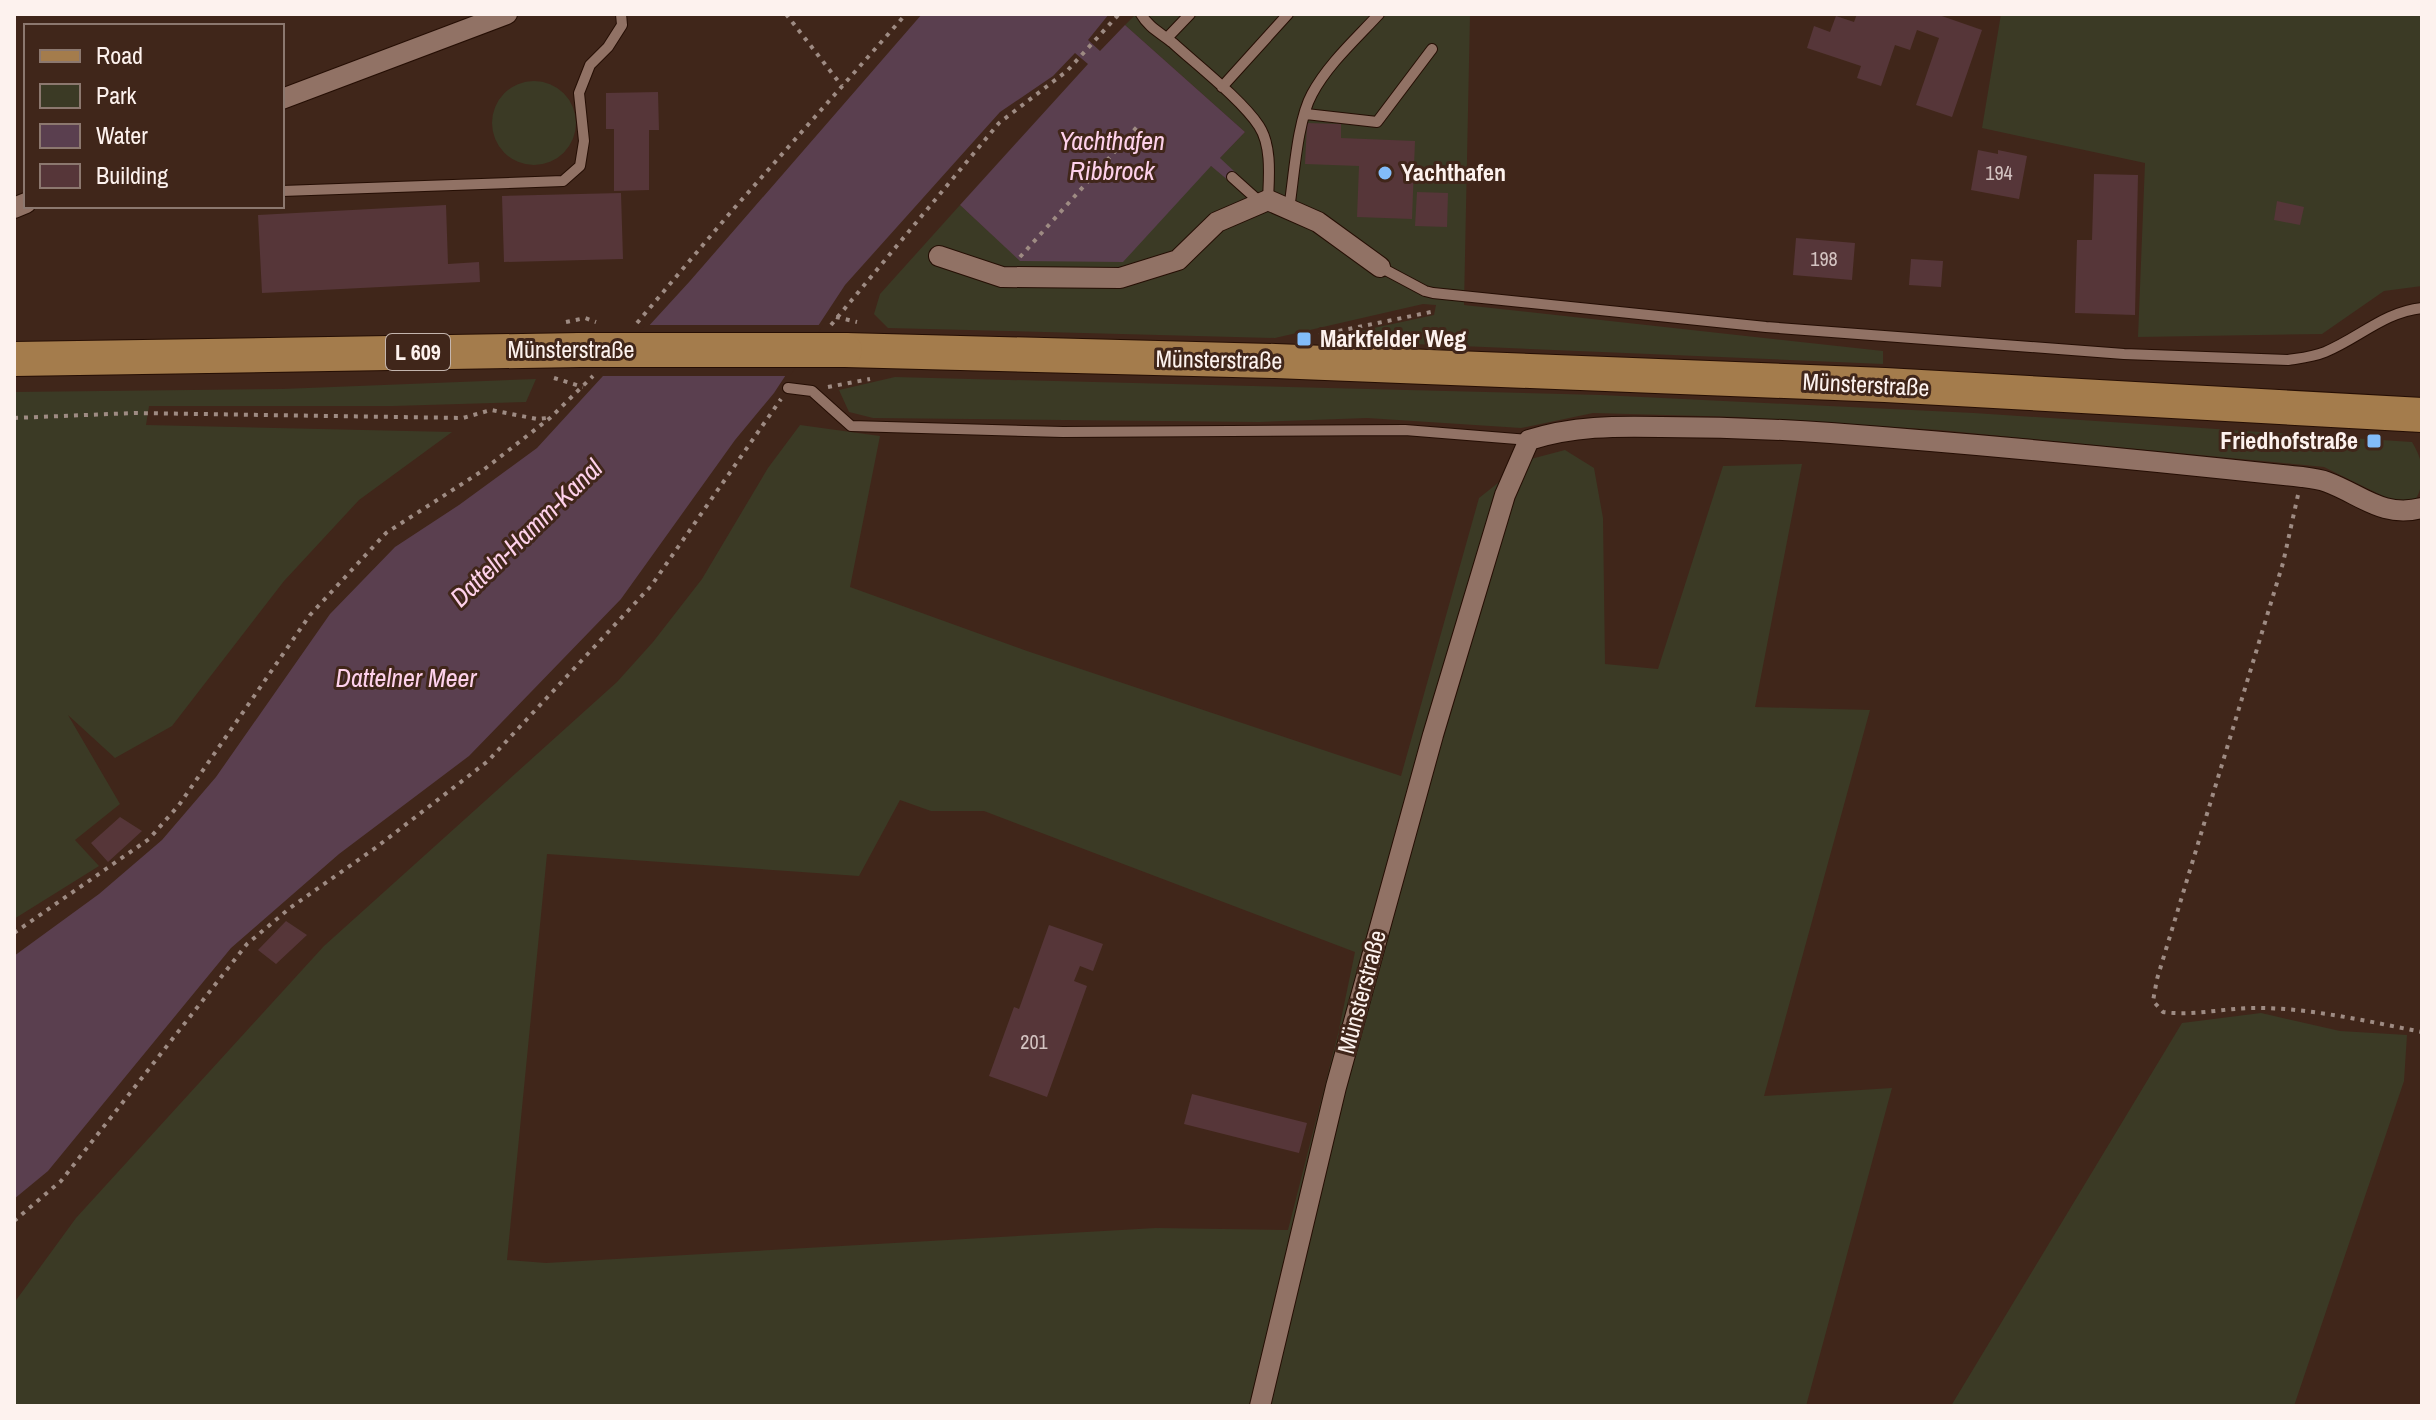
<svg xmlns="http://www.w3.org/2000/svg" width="2436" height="1420" font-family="'Archivo Narrow',sans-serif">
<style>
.green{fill:#3b3a25;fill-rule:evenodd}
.water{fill:#5a3f4f}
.pier{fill:#40261a}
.building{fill:#563639}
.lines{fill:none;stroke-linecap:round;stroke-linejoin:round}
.service-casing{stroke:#250e04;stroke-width:12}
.minor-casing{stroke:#250e04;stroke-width:22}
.primary-casing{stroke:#250e04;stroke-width:36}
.path{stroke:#9e8b83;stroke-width:4;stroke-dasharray:4 6;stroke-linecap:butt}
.service{stroke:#917265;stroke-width:10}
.minor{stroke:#917265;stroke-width:20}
.primary{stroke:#a47c4c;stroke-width:34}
.primary-bridge-casing{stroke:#250e04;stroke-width:36;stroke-linecap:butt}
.primary-bridge{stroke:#a47c4c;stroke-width:34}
.poi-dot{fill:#82bcfa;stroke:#40261a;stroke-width:3}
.labels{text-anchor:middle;stroke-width:6;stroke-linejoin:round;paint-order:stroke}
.number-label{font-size:20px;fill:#d3c3c1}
.shield{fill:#40261a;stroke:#c4b5ae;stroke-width:2}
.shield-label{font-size:22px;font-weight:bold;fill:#fdf2ee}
.poi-label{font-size:24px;font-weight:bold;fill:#fdf2ee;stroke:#40261a;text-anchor:start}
.street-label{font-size:24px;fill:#fdf2ee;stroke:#40261a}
.water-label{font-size:26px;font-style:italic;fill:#fed1eb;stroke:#40261a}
</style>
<rect width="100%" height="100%" fill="#40261a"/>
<path class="green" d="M1136,14h334l-6,291 419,46v13l-565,-24 116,-25 2,-10 -13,-1 -148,34 -387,-10 -14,-14 6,-20 80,-89 61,56 190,-95 19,15 -10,-23 25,-26 -120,-107z
M2001,14h421v272l-38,5 -62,43 -184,3 7,-174 -163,-35z
M492 123a42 42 0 1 1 84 0a42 42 0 1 1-84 0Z
M895,377l706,18 373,18 438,29c11,18 15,37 4,57l-21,3 -71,-35 -385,-37 -201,-13 -145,-4 -72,15 -154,-10 -108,4 -386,-4 -24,-6 -10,-22z
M536,379l-10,23 -133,4h-244l-3,19 306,7 -93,68 -75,81 -112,145 -57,32 -47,-43 52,89 -45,36 24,26 -85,53v-527l268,-3z
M800,425l80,11 -30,151 177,64 374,125 78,-278 48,-38 38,-10 29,18 9,50 2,146 53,5 65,-203 79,-2 -47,243 115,3 -106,386 128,-8 -86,318h-1792v-103l62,-85 248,-272 293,-264 36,-40 49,-63 66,-111zM900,800l31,11h53l371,141 -17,82 -50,196 -132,-2 -610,35 -39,-3 40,-406 312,22z
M2261,1013l79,18 67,4 -3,46 -110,325h-343l231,-383z"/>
<path class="water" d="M922,14h187l-21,26 12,11 25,-26 120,107 -25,26 16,15 -7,8 -18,-15 -88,96 -103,-1 -60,-56 128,-141 -13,-11 -22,23 -53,36 -155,173 -71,108 -39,47 -114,159 -152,157 -130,98 -108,94 -183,223 -34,28v-243l85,-62 63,-54 54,-63 114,-163 65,-67 64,-42 78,-57 153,-167z"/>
<path class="pier" d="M645,325h178l-33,51h-193z"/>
<path class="building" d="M1857,14h79l46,16 -30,87 -36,-12 23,-67 -22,-8 -7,20 -15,-5 -14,41 -24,-8 4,-12 -54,-18 7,-22 16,6 6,-16 18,6z
M658,92l1,38h-10v60l-35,1v-62h-8v-36z
M1307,123l34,1v14l74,3 -3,78 -55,-2 2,-51 -54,-2z
M1978,150l20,4v-4l29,6 -8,43 -48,-9z
M2094,174l44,1 -3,140 -60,-2 2,-73h15z
M1417,192l31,1 -1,34 -32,-1z
M621,193l2,66 -119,3 -2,-66z
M2277,201l27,6 -4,18 -26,-5z
M446,205l2,59 31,-2 1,20 -218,11 -4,-78z
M1796,238l59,5 -3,37 -59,-5z
M1911,259l32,2 -2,26 -32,-2z
M120,817l22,14 -34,31 -17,-19z
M286,921l21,14 -31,29 -18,-14z
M1049,925l54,19 -10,27 -13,-5 -6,15 13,5 -40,111 -58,-21 25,-69 5,2z
M1192,1094l115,29 -8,30 -115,-29z"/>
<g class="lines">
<defs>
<path id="service" d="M1141,14c8,14 20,19 32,29 24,22 69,57 86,83 13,20 10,51 9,74
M1167,38l23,-24
M1222,87l66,-73
M1306,114l71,8 55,-73
M1232,177l29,26
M282,191l281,-10 17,-15 4,-25 -5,-48 11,-28 18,-18 14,-22 -1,-11
M1289,209c5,-31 8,-88 23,-115 16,-30 44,-55 67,-80
M1380,267l45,24 8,2 333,34 358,27 164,6c13,-2 25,-3 37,-8 34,-14 59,-40 97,-44
M788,388l24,3 39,35 212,6 342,-2 124,10"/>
<path id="minor" d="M282,99l225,-85
M14,208l12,-5
M939,256l63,21 118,1 58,-18 39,-38 51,-22 50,22 62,45
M1260,1406l76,-319 97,-352 72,-240 24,-55c44,-14 86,-14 132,-13 57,0 113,2 170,6 157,12 314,27 471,44 8,1 17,2 25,5 35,13 55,36 95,26"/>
<path id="primary" d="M845,350l430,11 610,24 537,30
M14,359l566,-9"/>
</defs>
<use href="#service" class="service-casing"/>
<use href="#minor" class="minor-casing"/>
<use href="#primary" class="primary-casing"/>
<path class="path" d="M786,14l56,72
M1020,257l117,-130
M836,317l21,5
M566,322l19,-4 11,4
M637,323l93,-110 176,-199
M831,325l168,-202 68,-52 52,-57
M1319,335l112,-23v-5
M554,378l29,9
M828,387l42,-8
M14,418l120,-5 329,5 28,-8 46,9 10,-1
M2298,495l-15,68 -126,416 -4,22 10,11c29,4 57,-3 87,-4 57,-1 116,13 172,24
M14,933l135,-94 30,-34 131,-190 76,-82 96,-62 68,-53 43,-42
M14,1221l47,-40 186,-237 43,-36 84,-59 114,-88 163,-175 130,-187"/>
<use href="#service" class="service"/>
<use href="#minor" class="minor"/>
<use href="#primary" class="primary"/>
<defs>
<path id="primary-bridge" d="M580,350h265"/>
</defs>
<use href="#primary-bridge" class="primary-bridge-casing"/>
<use href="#primary-bridge" class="primary-bridge"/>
</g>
<g class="poi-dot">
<circle cx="1385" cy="173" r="8"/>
<rect x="1296" y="331" width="16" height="16" rx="4"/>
<rect x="2366" y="433" width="16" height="16" rx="4"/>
</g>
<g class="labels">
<g class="number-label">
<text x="1999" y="180">194</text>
<text x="1824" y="266">198</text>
<text x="1034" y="1049">201</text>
</g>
<rect class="shield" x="386" y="334" width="64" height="36" rx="6"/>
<g class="shield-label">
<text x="418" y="360">L 609</text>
</g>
<g class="poi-label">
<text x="1401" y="181">Yachthafen</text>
<text x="1320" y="347">Markfelder Weg</text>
<text x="2358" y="449" text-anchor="end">Friedhofstraße</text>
</g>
<g class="street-label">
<text x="571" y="358">Münsterstraße</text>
<text transform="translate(1219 360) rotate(1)" y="8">Münsterstraße</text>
<text transform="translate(1866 385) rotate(3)" y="8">Münsterstraße</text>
<text transform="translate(1362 992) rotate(-75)" y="8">Münsterstraße</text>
</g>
<g class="water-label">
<text x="1112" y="150">Yachthafen<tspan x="1112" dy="30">Ribbrock</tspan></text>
<text transform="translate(526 533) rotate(-44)" y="9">Datteln-Hamm-Kanal</text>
<text x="406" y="687">Dattelner Meer</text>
</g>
</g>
<rect width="2436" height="1420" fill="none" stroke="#fdf2ee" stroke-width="32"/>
<rect x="24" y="24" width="260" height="184" fill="#40261a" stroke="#8c786f" stroke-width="2"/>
<rect x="40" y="50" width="40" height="12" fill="#a47c4c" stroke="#8c786f" stroke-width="2"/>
<text x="96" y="64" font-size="24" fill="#fdf2ee">Road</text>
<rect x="40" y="84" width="40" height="24" fill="#3b3a25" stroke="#8c786f" stroke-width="2"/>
<text x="96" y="104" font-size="24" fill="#fdf2ee">Park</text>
<rect x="40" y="124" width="40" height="24" fill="#5a3f4f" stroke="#8c786f" stroke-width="2"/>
<text x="96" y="144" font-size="24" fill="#fdf2ee">Water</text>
<rect x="40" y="164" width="40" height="24" fill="#563639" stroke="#8c786f" stroke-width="2"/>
<text x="96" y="184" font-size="24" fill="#fdf2ee">Building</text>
</svg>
